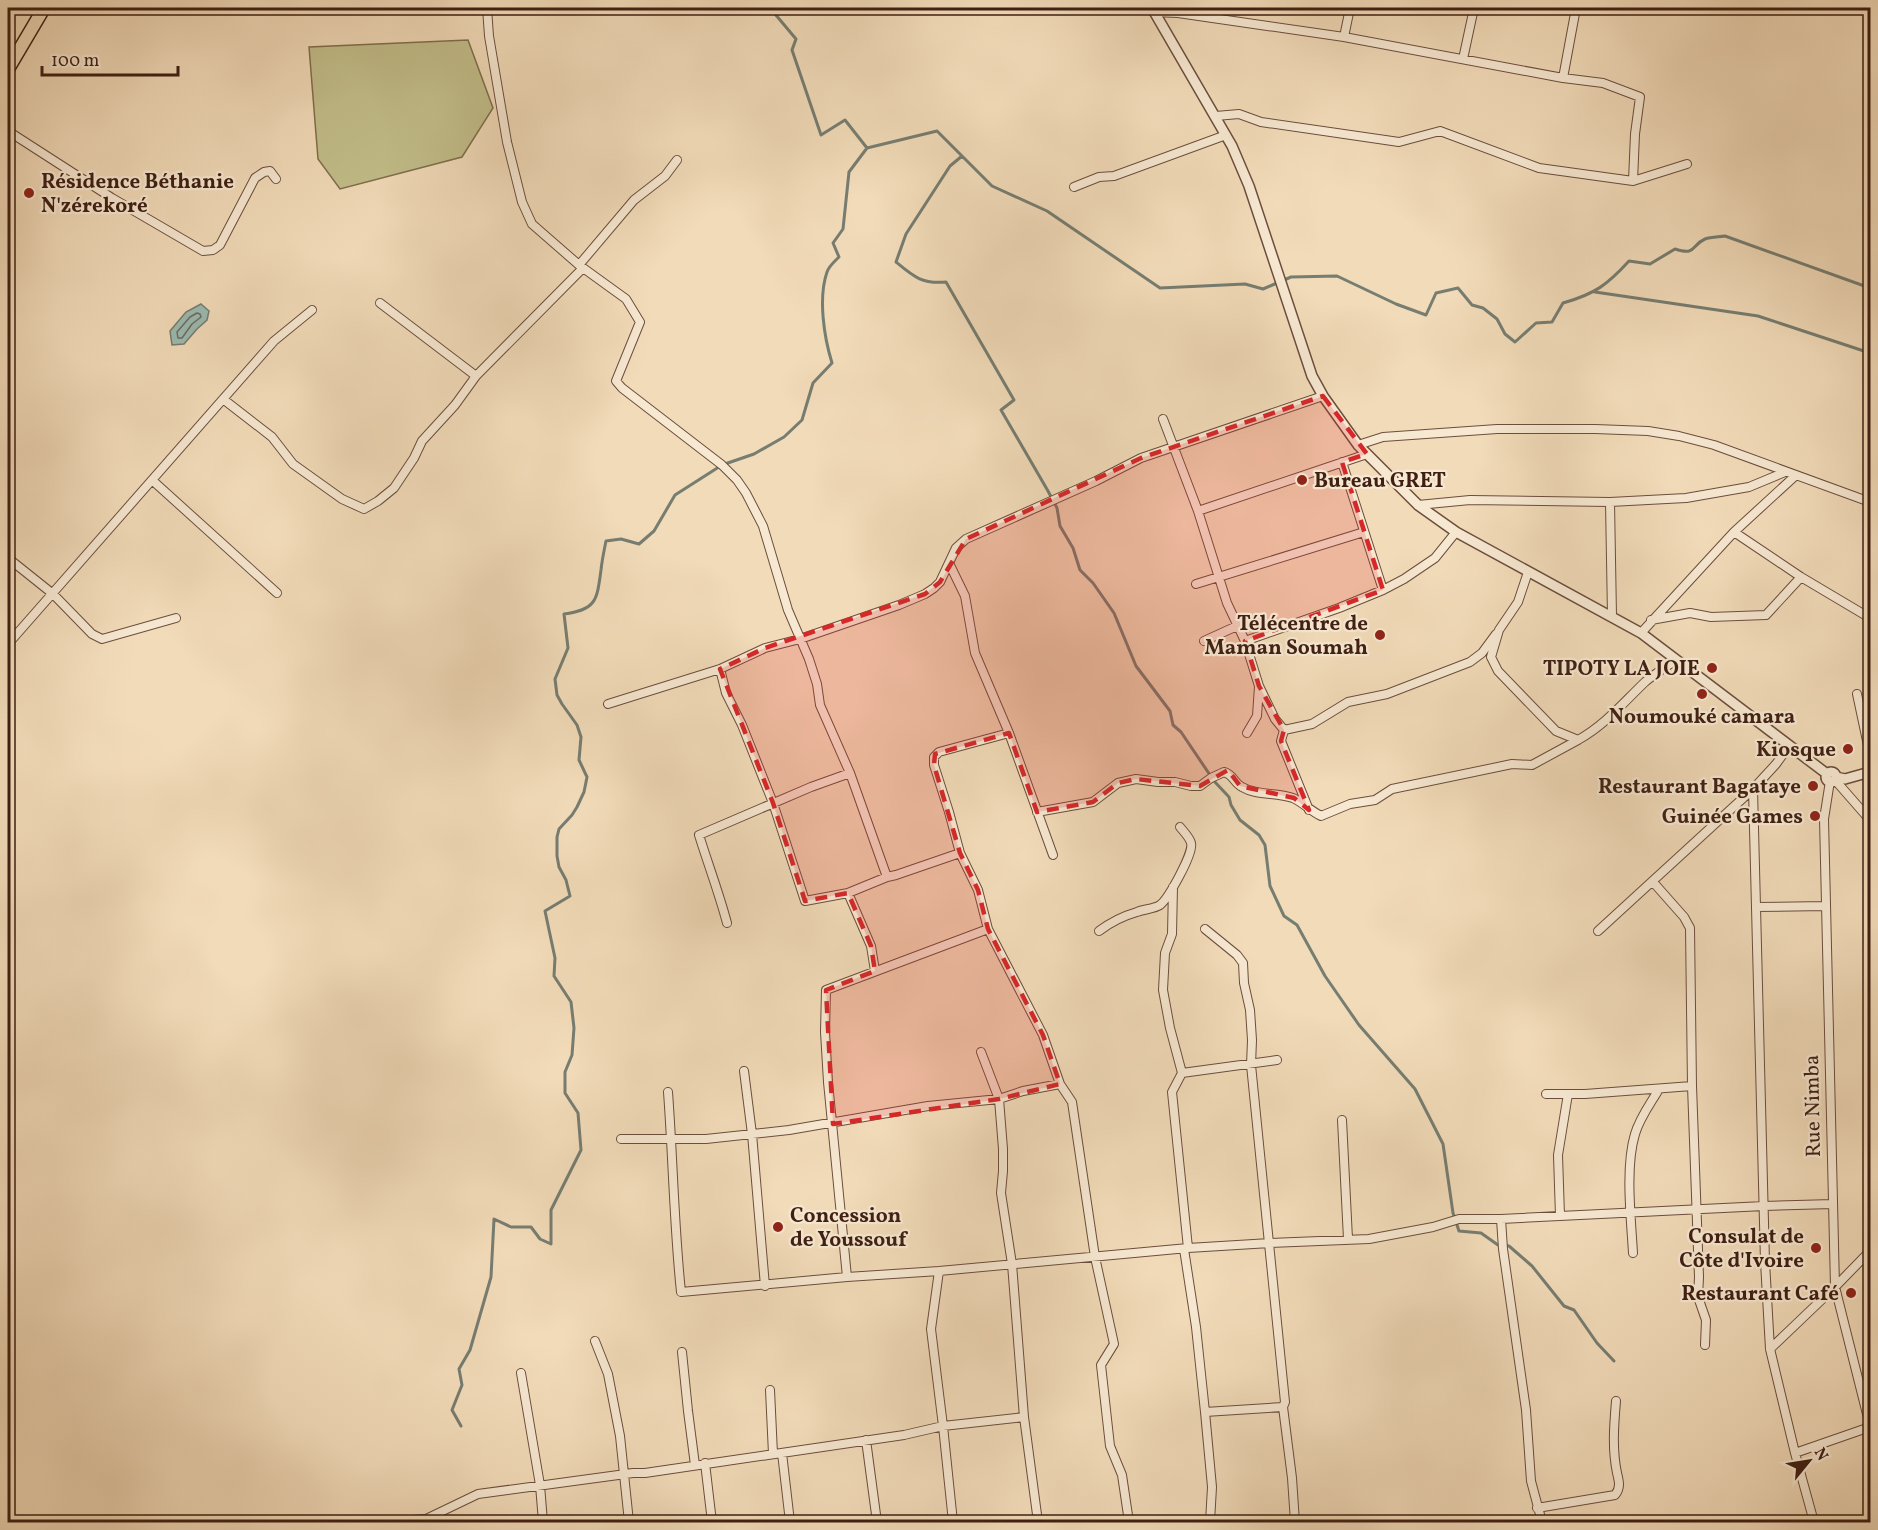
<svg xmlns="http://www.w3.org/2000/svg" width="1878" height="1530" font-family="Vollkorn,serif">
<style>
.green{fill:#c2be8a;stroke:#806e4e;stroke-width:1.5}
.water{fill:#9bbbb1;stroke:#767d71;stroke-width:1.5}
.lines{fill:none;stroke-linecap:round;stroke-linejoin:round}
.shore{stroke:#6c6d62;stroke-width:1.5}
.stream{stroke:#767d71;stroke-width:3}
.minor-casing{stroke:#6b4e3c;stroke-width:10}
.tertiary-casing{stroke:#6b4e3c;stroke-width:12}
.trunk-casing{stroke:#3e1f12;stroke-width:15}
.minor{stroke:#f7e8d2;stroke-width:8}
.tertiary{stroke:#f7e8d2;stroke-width:9}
.trunk{stroke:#f2dbb9;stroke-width:12}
.marked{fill:#d62828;fill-opacity:0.2;stroke:#d62828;stroke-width:4.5;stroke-dasharray:12 8;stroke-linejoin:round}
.poi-dot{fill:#8f2418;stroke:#f7e8d2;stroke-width:2}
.labels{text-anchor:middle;stroke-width:4.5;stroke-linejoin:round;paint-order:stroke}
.poi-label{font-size:21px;font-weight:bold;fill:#3e1f12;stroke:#f7e8d2;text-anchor:end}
.street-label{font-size:21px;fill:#3e1f12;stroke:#f7e8d2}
</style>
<rect width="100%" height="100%" fill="#f2dbb9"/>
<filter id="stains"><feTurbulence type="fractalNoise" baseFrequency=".00333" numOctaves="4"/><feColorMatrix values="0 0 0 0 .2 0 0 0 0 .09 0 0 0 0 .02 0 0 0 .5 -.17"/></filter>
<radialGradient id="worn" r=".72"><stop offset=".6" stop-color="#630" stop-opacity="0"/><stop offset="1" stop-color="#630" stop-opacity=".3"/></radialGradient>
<path class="green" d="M468,40l25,68 -31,49 -122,32 -22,-30 -9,-112z"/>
<path class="water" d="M201,304l8,7 -2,9 -10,9 -13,15 -12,1 -2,-14 16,-19z"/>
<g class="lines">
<path class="shore" d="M197,313l3,1 1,3 -9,7 -10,14h-4l-1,-6 13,-15z"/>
<path class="stream" d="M770,8l26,31 -4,11 29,85 24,-15 22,28 70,-17 55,55 55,25 113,77 85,-4 18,5 28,-12 46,-1 59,28 30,11 10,-22 22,-5 14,17 11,3 14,11 8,15 10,8 21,-19 16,-1 11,-19c32,-9 44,-18 66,-42l21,3 25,-15c22,7 16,-4 30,-10 6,-2 14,-2 20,-3l145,52
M962,156l-12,10 -44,68 -10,28c18,15 26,22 50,20l68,118 -13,10 47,81 9,17 3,18 13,22 7,22 13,13 21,30 22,53 34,45 3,14 8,7 33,49 15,16 2,8 9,15 19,15 6,10 5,41 14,30 13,9 28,51 34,49 56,64 28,55 10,69 6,18 22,2 17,12 11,1 23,20 32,40 10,4 23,33 17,18
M1595,292l163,24 112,37
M461,1426l-9,-16 10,-25 -3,-16 11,-19 21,-73 3,-58 17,8h20l9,12 11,5v-34l30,-60 -3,-37 -13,-20v-21l7,-17 2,-27 -3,-26 -17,-26 1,-18 -10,-47 25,-15 -4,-16 -7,-13 -2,-11v-19l2,-8 13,-14 5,-8 7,-15 3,-15 -8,-17 2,-23 -4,-12 -15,-21 -5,-9 -2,-16 13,-31 -4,-34c33,-4 33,-15 37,-44 1,-10 3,-19 5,-29l15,-2 18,5 15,-13 21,-36 47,-30 32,-11 30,-17 18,-17 11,-37 19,-20c-8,-26 -14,-65 -5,-91 2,-6 8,-11 12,-15l-6,-14 10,-14 6,-57 18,-24"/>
<defs>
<path id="minor" d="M487,8l2,28 18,106 15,60 10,22 47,41 47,34 14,23 -24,59 6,7 100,77 15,15 9,13 17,33 25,84 21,49 8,25 3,21 30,68 37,104
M1153,12l25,1 166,24 219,41 40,5 37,14 -5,37 -2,47
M1344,37l6,-29
M1463,59l11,-51
M1563,78l13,-70
M1216,116l23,-2 22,8 138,20 41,-11 99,37 94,13 54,-17
M8,131l104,67 91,53 10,-1 7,-5 35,-67 9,-6 6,-1 6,8
M1074,187l25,-10 15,-1 112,-41
M579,265l55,-65 31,-24 12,-16
M380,303l96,73
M223,399l49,38 21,27 49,35 22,10 14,-8 16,-13 20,-30 8,-17 33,-36 21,-29 107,-108
M1163,419l35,92 29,92 18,38 94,-33 44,-18 21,-11 31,-21 21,-26
M1358,445l25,-8 114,-8h98l53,2 31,5 35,9 156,57
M1342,462l41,128
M152,480l125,113
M1610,502l2,114
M1418,505l52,-5 140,2 76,-4 63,-11 36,-15
M1198,511l169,-57
M1734,532l67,45 69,41
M8,558l45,36 39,40 10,5 74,-21
M949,563l16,33 10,57 34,80 44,122
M1528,572l-10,30 -19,28 -8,27 7,14 58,60 22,9c27,-15 45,-37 67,-58 9,-8 21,-15 31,-22
M1196,584l168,-52
M1651,620l39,-7 21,4 55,-2 35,-38
M1641,633l93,-101 61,-56
M1204,641l33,-15
M1245,641l14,45 -2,30 -10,17
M8,644l266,-303 38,-31
M1259,686l16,33 9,11 28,-6 36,-22 39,-8 83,-32 12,-9 14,-19
M1857,694l13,61
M608,704l112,-35 45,-21 35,-9 99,-34 26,-11 9,-6 6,-6 16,-34 10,-9 130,-58 45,-23 182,-62
M1284,730l-3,11 28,69
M1835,780l35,40
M1830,781l-6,38 11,468 35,139
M1753,789l12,473 5,87 25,104 19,69
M1037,812l56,-10 25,-19 18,-4 22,3h17l16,4h9l11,-8 13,-6c9,2 10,11 18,15 15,9 34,5 51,11 9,4 18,13 28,18l29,-12 25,-4 17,-11 120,-25 20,1 46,-25
M960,853l-11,-41 -15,-47v-8l5,-5 70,-19
M1653,882l31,35 6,11 2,158 7,191 -1,20 8,23 -1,25
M1173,887l-1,47 -7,19 -2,37 7,38 12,45
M848,893l23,53 4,25
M1756,907l70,-1
M727,923c-8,-30 -19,-59 -28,-88l112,-48 39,-14
M1205,929l32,26 6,8 1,20 6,27 2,30 -1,25 34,337 -2,5 9,71 3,44
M1099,931c12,-9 24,-15 38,-19 7,-3 17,-3 23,-7 8,-6 34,-52 31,-62 -1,-5 -7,-11 -11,-16
M1598,931l155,-142 23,-25 13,-18
M981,1052l18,47 4,50v22l-2,22 11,71 12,153 14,105
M744,1071l8,63 13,152
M1060,1084l12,18 23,155 19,87 -13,21 9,81 12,29 7,47
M668,1092c5,67 6,134 13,200l166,-15
M1546,1094h39l107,-8
M1342,1120l6,119
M621,1139h85l83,-9 139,-24 71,-7 24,-8 37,-7 -17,-49 -55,-106 -10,-39 -18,-37 -64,22 -9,2 -39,16 -43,8 -32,-98 -31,-78 -16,-32 -6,-24
M1560,1216l-2,-61 10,-61
M1501,1219l2,30 23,161 5,71 11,41
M1188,1248l-16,-156 10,-19 95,-13
M1184,1249l12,78 9,85 78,-5
M1633,1253c-2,-35 -8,-86 2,-119 5,-17 16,-31 24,-45
M939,1271l-92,6 -19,-195 -3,-50 1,-42 162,-61
M595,1341l13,33 12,62 9,86
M1770,1349l65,-62 35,-36
M682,1352l6,59 7,54
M521,1373l19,112 3,37
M770,1390l3,64
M1205,1412l7,75 -2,35
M866,1440l11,82
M782,1453l8,69
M1795,1453l75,-26
M705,1463l7,59
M1537,1508l78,-13c6,-7 4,-14 2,-22 -5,-24 -3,-48 -1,-72
M382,1522l44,-3 52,-25 155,-21h12l259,-38 39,-9 -12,-97 8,-58 249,-23 82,-5 99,-4 64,-12 26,-8h42l263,-13 69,-2
M953,1522l-10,-96 81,-9"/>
<path id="tertiary" d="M1152,8l80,138 17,40 63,190 11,20 35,49 60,60 38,27 185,101 186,141
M1826 777a5 5 0 1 1 10 0a5 5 0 1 1-10 0Z
M1836,777l9,2 25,-7"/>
<path id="trunk" d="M8,69l36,-61"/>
</defs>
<use href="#minor" class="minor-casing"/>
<use href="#tertiary" class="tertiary-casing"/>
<use href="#trunk" class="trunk-casing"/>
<use href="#minor" class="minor"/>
<use href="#tertiary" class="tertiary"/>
<use href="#trunk" class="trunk"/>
</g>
<path class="marked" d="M1323,396l44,58 -25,8 41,128 -138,51 14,45 25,44 -3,11 28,69 -15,-12 -54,-12 -12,-16 -28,16 -64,-7 -18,4 -25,19 -56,10 -28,-79 -74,21 -1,11 26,88 18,37 10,39 55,106 17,49 -61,15 -166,25 -7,-134 49,-19 -4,-25 -23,-53 -43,8 -32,-98 -53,-134 45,-21 160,-54 15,-12 26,-43 175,-81z"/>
<g class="poi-dot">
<circle cx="29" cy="193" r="6"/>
<circle cx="1302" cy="480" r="6"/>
<circle cx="1380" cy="635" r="6"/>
<circle cx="1712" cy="668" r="6"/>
<circle cx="1702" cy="694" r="6"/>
<circle cx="1848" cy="749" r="6"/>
<circle cx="1813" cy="786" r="6"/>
<circle cx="1815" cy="816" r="6"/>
<circle cx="778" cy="1227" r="6"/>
<circle cx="1816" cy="1248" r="6"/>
<circle cx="1851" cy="1293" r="6"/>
</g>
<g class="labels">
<g class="poi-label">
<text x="41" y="188" text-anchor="start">Résidence Béthanie<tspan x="41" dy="24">N'zérekoré</tspan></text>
<text x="1314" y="487" text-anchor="start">Bureau GRET</text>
<text x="1368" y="630">Télécentre de<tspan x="1368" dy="24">Maman Soumah</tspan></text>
<text x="1700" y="675">TIPOTY LA JOIE</text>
<text x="1702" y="723" text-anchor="middle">Noumouké camara</text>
<text x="1836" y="756">Kiosque</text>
<text x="1801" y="793">Restaurant Bagataye</text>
<text x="1803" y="823">Guinée Games</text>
<text x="790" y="1222" text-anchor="start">Concession<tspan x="790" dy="24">de Youssouf</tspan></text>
<text x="1804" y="1243">Consulat de<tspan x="1804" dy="24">Côte d'Ivoire</tspan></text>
<text x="1839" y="1300">Restaurant Café</text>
</g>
<g class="street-label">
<text transform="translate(1812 1106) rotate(-91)" y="7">Rue Nimba</text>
</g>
</g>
<rect width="1878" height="1530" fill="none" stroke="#f2dbb9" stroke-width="30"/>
<rect x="9" y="9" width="1860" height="1512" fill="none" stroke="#3e1f12" stroke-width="3"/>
<rect x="15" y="15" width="1848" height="1500" fill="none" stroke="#3e1f12" stroke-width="1.5"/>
<g transform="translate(1809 1461) rotate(60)" stroke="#f7e8d2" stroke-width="4.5" paint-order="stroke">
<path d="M0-4.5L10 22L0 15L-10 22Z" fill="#3e1f12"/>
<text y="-9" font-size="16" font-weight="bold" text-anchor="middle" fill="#3e1f12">N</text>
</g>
<path d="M42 66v9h136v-9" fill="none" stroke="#3e1f12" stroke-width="3"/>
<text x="51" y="66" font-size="18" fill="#3e1f12" stroke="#f7e8d2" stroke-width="4.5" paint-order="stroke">100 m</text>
<rect width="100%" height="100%" filter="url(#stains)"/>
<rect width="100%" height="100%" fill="url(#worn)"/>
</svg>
